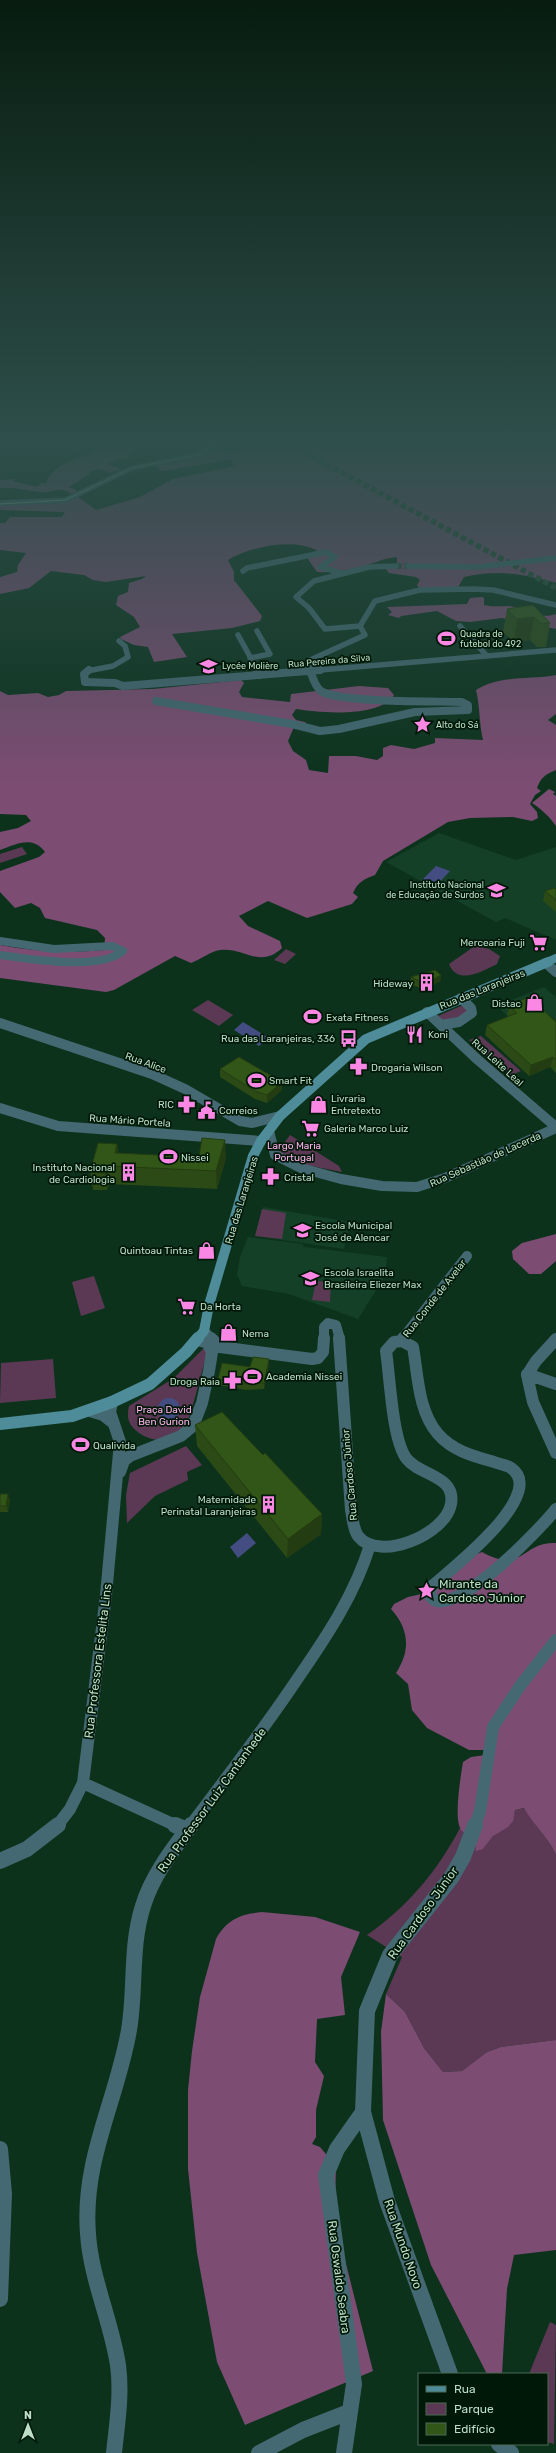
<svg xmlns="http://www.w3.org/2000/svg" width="556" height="2453" font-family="Rubik,sans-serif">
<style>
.built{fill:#144027}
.green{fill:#5b3954}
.forest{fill:#7d4c73}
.water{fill:#444d81}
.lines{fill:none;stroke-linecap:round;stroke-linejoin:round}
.minor-tunnel{stroke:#274c36;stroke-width:5.5;stroke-dasharray:5.5 3;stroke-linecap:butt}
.primary-tunnel{stroke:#274c36;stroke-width:5.5;stroke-dasharray:5.5 3;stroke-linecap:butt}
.minor-far4{stroke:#446972;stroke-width:5.5}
.minor-far3{stroke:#446972;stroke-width:8}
.minor-far2{stroke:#446972;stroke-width:10}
.minor-far1{stroke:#446972;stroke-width:12}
.minor{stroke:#446972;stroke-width:16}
.tertiary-far2{stroke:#446972;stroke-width:5.5}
.tertiary-far1{stroke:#446972;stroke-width:8}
.tertiary{stroke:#446972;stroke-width:10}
.secondary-far2{stroke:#4f8c9a;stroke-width:8}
.secondary-far1{stroke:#4f8c9a;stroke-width:10}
.secondary{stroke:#4f8c9a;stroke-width:12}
.tram{stroke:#a8cab3;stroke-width:1}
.wall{fill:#2b4a15}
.shaded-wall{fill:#233c11}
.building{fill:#325618;stroke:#233c11}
.labels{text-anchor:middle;stroke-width:3.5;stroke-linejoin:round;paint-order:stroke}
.far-poi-label{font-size:9px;fill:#bddfc7;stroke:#001808;text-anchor:start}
.far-street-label{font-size:9px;fill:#bddfc7;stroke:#001808}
.poi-label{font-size:10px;fill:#bddfc7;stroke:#001808;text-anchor:start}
.street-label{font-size:10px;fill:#bddfc7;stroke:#001808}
.park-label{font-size:10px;fill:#ffb2ef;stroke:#001808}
.near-poi-label{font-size:12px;fill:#bddfc7;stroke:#001808;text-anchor:start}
.near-street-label{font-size:12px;fill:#bddfc7;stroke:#001808}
</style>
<rect width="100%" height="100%" fill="#0c321c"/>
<path class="built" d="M439,833l77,27 40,-13v93l-51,-22 -9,4 -110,-60z
M544,987l12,10v76l-34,-43 -25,-24z
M263,1207l87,15 -6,27 -89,-13z
M248,1237l55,7 1,4 1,-1 82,10 -1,11 -4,13 -24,38 -69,-25 -47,-8 -5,-11 3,-18z"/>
<path class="green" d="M22,847l5,7 -27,9v-9z
M475,946l14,3 11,7 -3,8c-14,7 -39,22 -48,0z
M286,949l10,5 -11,10 -11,-4z
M208,1000l25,15 -14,11 -27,-16z
M463,1005l6,5 -6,8 -21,4 -4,-6z
M481,1036l40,35 -12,5 -40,-36z
M290,1135l49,31 3,6 -46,-9 -19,-10z
M262,1209l24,4 -4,26 -27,-3z
M94,1276l11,32 -24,8 -9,-34z
M316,1281l15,1 -1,20 -18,-2z
M204,1348l4,2c-4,12 -19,75 -24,80 -13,12 -31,13 -45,3 -10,-8 -13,-14 -10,-27l45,-28z
M53,1359l3,39 -56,5 1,-40z
M186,1446l16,19 -15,7 1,8 -33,16 -28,27 -1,-28 4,-22z
M525,1808c9,18 24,30 31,47v185l-55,7 -14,5 -25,19 -19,1 -19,-24 -19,-36 -19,-18 16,-37 -35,-22c40,-28 70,-63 93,-107l4,5 11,2 8,14c3,-4 6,-9 10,-13 11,-10 19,-10 22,-26z
M550,2322l6,3 -2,119 -7,-2v-68h-18z"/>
<path class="forest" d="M118,444h33l-22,9 3,4 -14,2 -10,5 13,5 -11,4 -11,-4 -8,2 -3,4 -19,12 9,4 -6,3c-3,-1 -6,-4 -9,-4 -7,-1 -15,3 -22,2 -14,-1 -27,-5 -41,-4v-8l15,-1 -2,2 24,6 4,-4h6c1,-20 54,-33 71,-39z
M266,444h290v139c-32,-9 -59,-14 -92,-6l-6,10 -39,1 -2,-3 3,-5 -4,-3 -27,-4 -3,-4 11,-2v-10c-10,1 -15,3 -24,6 -18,6 -38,10 -56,9l-9,-13 9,-9c-25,-12 -65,-4 -89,10l6,12v8l28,36 -2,5 -28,7 -60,6 15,23 -33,5 -6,-15 -14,-2 -13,-6 -1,-2 20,-10 -6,-10 -18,-12 2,-9 10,-4 1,-9 13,-4 4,-3 -40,6 -13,-2 -9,-5 -33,-4 -22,17 -29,6v-17l17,-5 1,-7 8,-12 -26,-3v-27h5l5,-6h52l3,-5 -65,-2v-5l58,-2 20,-6 18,13 44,-13 33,-18 61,-13 -3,-7 -66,12 -6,-1 -2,-4 63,-17 10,4z
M482,597l2,1v7c8,2 15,1 22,1 19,0 29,15 50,8v15l-54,-11 -32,4 -14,-1 -19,-10 -36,5 -2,2 -11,-3 4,-3 -5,-5 80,-3 3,-6z
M556,675v39l-8,6 8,5v45c-10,4 -15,7 -19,18l4,3 -6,4 -5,9 7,8 1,6 -6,3 -19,-4 -43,1 -22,4 -65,39 -8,14c-11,4 -17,7 -22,18l5,4 -6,7 -45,14 -39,-17 -29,15 9,10 32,15 2,7c-22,21 -38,-1 -62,2 -9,1 -20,10 -29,13l-16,-7 -61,34 -8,2 -106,-14v-33c36,7 68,8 104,5l1,-12 -8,-8 -52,-12 -5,-10 -9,-5 -16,5 -15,-16v-21l39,-14 6,-5c-12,-17 -29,-8 -45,-2v-18l18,-4 13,-7 -5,-6 -26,-1v-123l8,4 30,-2 10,4 11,-2 7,-4 87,-2 88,-9 3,3 -5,9 3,5 48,5 1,-8 68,-8 29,2 6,7c-14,23 -74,18 -98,14l-4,6 4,5 9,2 3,4 -14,1 -6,14 5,10 13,9 3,10 19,3 1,-17h27l21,4 6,-4v-8l8,-3 23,4 21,-6v-5l48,2c-4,-17 -3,-34 -7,-50 23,-15 53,-10 80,-15z
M549,789l6,3 -2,2 3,2v30c-6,-9 -15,-17 -24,-23z
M556,1234v27l-15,13h-12l-16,-15 -1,-8 10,-8z
M556,1543v312c-7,-17 -22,-29 -32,-47l-9,2 -2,11 -5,6 -15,9 -10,13 -7,2 -1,-16c-3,-1 -9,-1 -12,-3 -11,-7 -2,-57 0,-70l8,-5 14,-2 -1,-5h-15l-42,-22 -15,-18 -4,-26 -12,-11c15,-23 13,-44 -5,-64l3,-5 14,-7 27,-6 34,-34 13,-5c41,23 40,-11 74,-9z
M262,1912l53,5 45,15 -19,45 4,38 -28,4 -2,43 9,14 -8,34v27l-4,7 8,3 16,19 -1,37 7,45 31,123 -128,54 -28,-63 -20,-109 -9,-84v-79l4,-39 8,-54 16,-58c11,-20 25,-25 46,-27z
M386,1994l19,18 19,36 19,24 19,-1 25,-19 14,-5 55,-7v210l-42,5 -7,34 -5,85h-15l-56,-109 -48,-145 -2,-88z"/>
<path class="water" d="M436,866l14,5 -14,15 -15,-5z
M243,1022l26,16 -10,8 -25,-16z
M158 1409a11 11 0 1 1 22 0a11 11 0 1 1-22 0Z
M247,1533l9,10 -18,15 -8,-11z"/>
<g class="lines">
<path class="minor-tunnel" d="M396,566h12"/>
<path class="primary-tunnel" d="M289,444l267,144"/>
<path class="minor-far4" d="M69,444l6,4
M396,566l-27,1 -55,14 -18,16 13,11 16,21 35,-3 15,-25 45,-11 54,-1 19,1 63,15
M408,566l70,1 78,-9
M243,571l4,-3 79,-16 9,5 -15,10 21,6
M460,626l27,30
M238,635l20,36
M250,658l20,-4 -13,-23
M87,671l26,-5 15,-9 -3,-11 -6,-5
M308,671l248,-21
M310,671l-2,-10 57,-26 -5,-9"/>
<path class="minor-far3" d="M89,670l-5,4 1,8 30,1 8,3 197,-16
M257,670l3,5
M156,701l136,23 28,7 19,-2 76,-17 53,-2v-5l-6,-3c-27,-1 -122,1 -141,-11 -6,-4 -9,-15 -11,-21"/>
<path class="minor-far2" d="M546,963l10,9
M427,1012l51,48 78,67
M441,1025l18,-3 13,-9 -1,-5 -10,-10
M269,1131l6,24 26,13 40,11 41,7 35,1 28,-9 111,-50
M204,1331l8,8
M324,1339v-12l4,-4 8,2 4,14
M402,1339l65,-83"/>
<path class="minor-far1" d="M211,1338l9,9 92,12 6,-1 5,-6 1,-14
M339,1338l12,172c2,9 2,19 7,26 21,27 88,-2 93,-32 5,-29 -32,-28 -45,-46 -14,-20 -16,-81 -20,-107l8,-9 8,-1 11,6c5,28 5,64 25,87 15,17 35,22 56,28 5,2 13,3 17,6 38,26 -61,102 -80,119l-1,9c19,29 112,-69 126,-87
M556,1339l-20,22 -9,14 6,27 23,51
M401,1341l2,-3
M527,1374l29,10
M90,1411l13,4 9,7
M120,1472l4,-11 6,-5 51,-20 12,-10 9,-23 7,-32 3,-19 -5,-10 -6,-1
M83,1783l94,43
M57,1826l13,-17 13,-26 23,-188 14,-153 -10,-30 2,-10
M190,1826c37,-49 74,-97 108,-148 29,-42 57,-84 72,-133
M475,1826l5,-15 13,-84 27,-41 36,-46"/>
<path class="minor" d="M175,1825l12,5
M0,1861l27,-12 31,-24
M0,2149l4,45 -4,105
M450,2374l-63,-173 -24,-89 4,-101 23,-56 61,-77 12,-21 12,-32
M499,2444l12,9
M114,2453c3,-29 8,-59 4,-88 -7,-45 -27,-86 -30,-131 -6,-74 29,-134 41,-204 7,-41 1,-84 14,-124 9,-30 30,-57 48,-81
M259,2453l44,-23 46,-18
M344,2453l10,-69 -28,-209 11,-26 26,-37"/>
<path class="tertiary-far2" d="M0,503l66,-3 66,-32 64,-13 19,-11"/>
<path class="tertiary-far1" d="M0,941l54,8 58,-3 11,5c-23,20 -94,8 -123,4"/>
<path class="tertiary" d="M0,1023l152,51 33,15 55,32 12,2 28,-7
M0,1108l58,18 203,15"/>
<path class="secondary-far2" d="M545,963l11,-5"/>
<path class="secondary-far1" d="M197,1339l7,-8 5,-26 44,-149 8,-15 19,-25 86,-77 182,-77"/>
<path class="secondary" d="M0,1424l72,-8 40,-14 38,-18 36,-32 12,-14"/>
<path class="tram" d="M0,504l65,-4 67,-32 66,-13 19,-11"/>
</g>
<path class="wall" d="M533,605l17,18 -4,24h-9l-7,-7 -16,2 -11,-10 4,-23z
M556,889v23l-13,-11 2,-10z
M441,975l-1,6 -15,9 -15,-6 1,-7z
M509,1005l47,17v51l-6,-6 -21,9 -44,-41 2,-10 22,-9 -2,-1z
M220,1069l62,21 -15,13 -12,-4 -35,-22z
M117,1144l1,9 81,4 27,1 -9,31 -108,-5 -2,6h-14l-3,-18z
M269,1359v6l-5,24 -18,1 -28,-5v-6z
M195,1425l68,30 59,59 -1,20 -34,24 -90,-112z
M0,1494l10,6 -2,12h-8z"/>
<path class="shaded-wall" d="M534,617l-4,23 -16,2 3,-23z
M441,975l-1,6 -15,9v-6z
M553,1057l-3,10 -21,9 2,-11z
M282,1082v8l-15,13v-8z
M225,1140l1,18 -9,31 -1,-18z
M117,1144l3,18 -5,-9z
M107,1166l2,18 -2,6 -2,-17z
M269,1359v6l-5,24v-6z
M8,1494l2,6 -2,12 -2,-6z
M322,1514l-1,20 -34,24 1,-19z"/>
<path class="building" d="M533,605l17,18 -9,1 -7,-7 -17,2 -10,-10z
M554,888l2,1v11l-11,-9z
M435,970l6,5 -16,9 -14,-7z
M529,997l27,25v38l-3,-3 -22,8 -44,-40 30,-12 -8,-8z
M239,1057l43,25 -15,13 -12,-4 -35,-22z
M202,1138l23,2 -9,31 -109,-5 -2,7 -15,-1 8,-29 19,1 -2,9 84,4z
M253,1357l16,2 -5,24 -18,1 -28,-5 4,-16 28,4z
M222,1412l41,43 2,-2 57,61 -34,25 -93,-114z
M0,1494h8l-2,12h-6z"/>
<linearGradient id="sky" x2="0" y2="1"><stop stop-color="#071c0f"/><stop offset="0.56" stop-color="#2e4f4b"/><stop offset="1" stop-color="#2e4f4b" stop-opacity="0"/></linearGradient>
<rect width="556" height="787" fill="url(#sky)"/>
<defs>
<symbol id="stadium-bare" viewBox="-9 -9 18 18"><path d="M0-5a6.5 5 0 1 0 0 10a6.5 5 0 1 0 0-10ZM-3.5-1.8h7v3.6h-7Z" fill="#fb87e5" stroke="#001808" stroke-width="2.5" paint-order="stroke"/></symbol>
<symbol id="school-bare" viewBox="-9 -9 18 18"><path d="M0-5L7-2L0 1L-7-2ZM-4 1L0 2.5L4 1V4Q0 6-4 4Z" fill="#fb87e5" stroke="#001808" stroke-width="2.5" paint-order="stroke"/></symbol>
<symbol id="sight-bare" viewBox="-9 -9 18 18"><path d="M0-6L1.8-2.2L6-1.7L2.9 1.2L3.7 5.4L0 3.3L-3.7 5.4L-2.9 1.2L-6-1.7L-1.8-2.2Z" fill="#fb87e5" stroke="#001808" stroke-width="2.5" paint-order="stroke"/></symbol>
<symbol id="supermarket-bare" viewBox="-9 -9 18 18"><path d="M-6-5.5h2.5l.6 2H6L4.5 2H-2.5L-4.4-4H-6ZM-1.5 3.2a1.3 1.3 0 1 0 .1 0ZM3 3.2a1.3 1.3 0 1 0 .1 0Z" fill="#fb87e5" stroke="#001808" stroke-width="2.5" paint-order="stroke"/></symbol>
<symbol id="building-bare" viewBox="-9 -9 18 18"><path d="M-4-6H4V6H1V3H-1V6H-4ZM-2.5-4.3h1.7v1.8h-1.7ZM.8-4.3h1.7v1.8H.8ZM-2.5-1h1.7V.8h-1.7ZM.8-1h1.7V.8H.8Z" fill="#fb87e5" stroke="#001808" stroke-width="2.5" paint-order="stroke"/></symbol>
<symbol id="shop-bare" viewBox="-9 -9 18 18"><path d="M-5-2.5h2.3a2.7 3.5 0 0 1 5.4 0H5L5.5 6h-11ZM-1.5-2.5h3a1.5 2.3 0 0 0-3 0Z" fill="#fb87e5" stroke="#001808" stroke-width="2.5" paint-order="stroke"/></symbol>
<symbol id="restaurant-bare" viewBox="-9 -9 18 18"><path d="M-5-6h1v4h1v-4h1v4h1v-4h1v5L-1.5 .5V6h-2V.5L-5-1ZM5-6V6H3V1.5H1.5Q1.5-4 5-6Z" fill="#fb87e5" stroke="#001808" stroke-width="2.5" paint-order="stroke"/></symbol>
<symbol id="bus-bare" viewBox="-9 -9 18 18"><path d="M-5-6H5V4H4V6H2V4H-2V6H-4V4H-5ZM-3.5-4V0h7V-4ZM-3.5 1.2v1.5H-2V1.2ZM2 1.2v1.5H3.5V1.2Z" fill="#fb87e5" stroke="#001808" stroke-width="2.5" paint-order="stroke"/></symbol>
<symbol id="pharmacy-bare" viewBox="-9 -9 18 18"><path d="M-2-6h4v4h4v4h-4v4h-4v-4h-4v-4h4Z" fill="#fb87e5" stroke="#001808" stroke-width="2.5" paint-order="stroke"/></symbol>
<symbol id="civic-bare" viewBox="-9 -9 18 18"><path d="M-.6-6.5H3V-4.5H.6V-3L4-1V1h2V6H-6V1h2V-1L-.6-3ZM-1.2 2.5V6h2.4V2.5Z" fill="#fb87e5" stroke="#001808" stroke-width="2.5" paint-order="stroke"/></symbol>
</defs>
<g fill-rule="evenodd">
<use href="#stadium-bare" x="434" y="626" width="25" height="25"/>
<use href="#school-bare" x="196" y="654" width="25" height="25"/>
<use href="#sight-bare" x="410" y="712" width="25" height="25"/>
<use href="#school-bare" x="484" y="878" width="25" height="25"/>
<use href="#supermarket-bare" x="526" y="930" width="25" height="25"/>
<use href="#building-bare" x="414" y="970" width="25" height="25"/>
<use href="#shop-bare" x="522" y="990" width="25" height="25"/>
<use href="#stadium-bare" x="300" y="1004" width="25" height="25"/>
<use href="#restaurant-bare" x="402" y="1022" width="25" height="25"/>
<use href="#bus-bare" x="336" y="1026" width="25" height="25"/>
<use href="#pharmacy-bare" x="346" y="1054" width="25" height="25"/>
<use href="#stadium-bare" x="244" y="1068" width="25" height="25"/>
<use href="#pharmacy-bare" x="174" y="1092" width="25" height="25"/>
<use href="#shop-bare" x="306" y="1092" width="25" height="25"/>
<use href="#civic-bare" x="194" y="1098" width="25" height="25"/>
<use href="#supermarket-bare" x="298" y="1116" width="25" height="25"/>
<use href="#stadium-bare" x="156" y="1144" width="25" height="25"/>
<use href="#building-bare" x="116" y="1160" width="25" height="25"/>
<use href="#pharmacy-bare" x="258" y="1164" width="25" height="25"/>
<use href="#school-bare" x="290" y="1218" width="25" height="25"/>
<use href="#shop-bare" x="194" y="1238" width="25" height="25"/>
<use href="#school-bare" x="298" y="1266" width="25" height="25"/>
<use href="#supermarket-bare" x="174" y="1294" width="25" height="25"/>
<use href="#shop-bare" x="216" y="1320" width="25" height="25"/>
<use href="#stadium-bare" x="240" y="1364" width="25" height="25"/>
<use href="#pharmacy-bare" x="220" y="1368" width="25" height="25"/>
<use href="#stadium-bare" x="68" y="1432" width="25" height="25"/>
<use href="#building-bare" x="256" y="1492" width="25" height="25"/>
<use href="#sight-bare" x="414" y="1578" width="25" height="25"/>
</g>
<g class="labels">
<g class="far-poi-label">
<text x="460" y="637">Quadra de<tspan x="460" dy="10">futebol do 492</tspan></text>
<text x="222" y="669">Lycée Molière</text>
<text x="436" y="728">Alto do Sá</text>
<text x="484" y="888" text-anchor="end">Instituto Nacional<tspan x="484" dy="10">de Educação de Surdos</tspan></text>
</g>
<g class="far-street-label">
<text transform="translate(329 661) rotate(-5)" y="3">Rua Pereira da Silva</text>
</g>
<g class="poi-label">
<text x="525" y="946" text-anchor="end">Mercearia Fuji</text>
<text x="413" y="987" text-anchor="end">Hideway</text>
<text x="521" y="1007" text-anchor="end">Distac</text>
<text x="326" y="1021">Exata Fitness</text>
<text x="428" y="1038">Koni</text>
<text x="335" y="1042" text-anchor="end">Rua das Laranjeiras, 336</text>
<text x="371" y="1071">Drogaria Wilson</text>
<text x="269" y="1084">Smart Fit</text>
<text x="331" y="1102">Livraria<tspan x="331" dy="12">Entretexto</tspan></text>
<text x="174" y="1108" text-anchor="end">RIC</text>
<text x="219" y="1114">Correios</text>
<text x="324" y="1132">Galeria Marco Luiz</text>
<text x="181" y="1161">Nissei</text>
<text x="115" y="1171" text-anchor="end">Instituto Nacional<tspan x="115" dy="12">de Cardiologia</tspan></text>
<text x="284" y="1181">Cristal</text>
<text x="315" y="1229">Escola Municipal<tspan x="315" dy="12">José de Alencar</tspan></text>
<text x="193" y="1254" text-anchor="end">Quintoau Tintas</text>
<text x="324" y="1276">Escola Israelita<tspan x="324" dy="12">Brasileira Eliezer Max</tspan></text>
<text x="200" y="1310">Da Horta</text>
<text x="242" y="1337">Nema</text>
<text x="266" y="1380">Academia Nissei</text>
<text x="220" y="1385" text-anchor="end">Droga Raia</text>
<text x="93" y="1449">Qualivida</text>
<text x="256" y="1503" text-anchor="end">Maternidade<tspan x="256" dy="12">Perinatal Laranjeiras</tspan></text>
</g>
<g class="street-label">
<text transform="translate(482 989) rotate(-22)" y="4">Rua das Laranjeiras</text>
<text transform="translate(146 1062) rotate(20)" y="4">Rua Alice</text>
<text transform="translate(498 1062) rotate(42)" y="4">Rua Leite Leal</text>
<text transform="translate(130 1120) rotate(4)" y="4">Rua Mário Portela</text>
<text transform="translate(485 1159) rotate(-24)" y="4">Rua Sebastião de Lacerda</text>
<text transform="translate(241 1200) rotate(-73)" y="4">Rua das Laranjeiras</text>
<text transform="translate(434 1298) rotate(-52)" y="4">Rua Conde de Avelar</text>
<text transform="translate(349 1475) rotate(-95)" y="4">Rua Cardoso Júnior</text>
</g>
<g class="park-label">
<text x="294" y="1149">Largo Maria<tspan x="294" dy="12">Portugal</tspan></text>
<text x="164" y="1413">Praça David<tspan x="164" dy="12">Ben Gurion</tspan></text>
</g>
<g class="near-poi-label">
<text x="439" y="1588">Mirante da<tspan x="439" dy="14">Cardoso Júnior</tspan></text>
</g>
<g class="near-street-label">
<text transform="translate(98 1661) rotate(-83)" y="4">Rua Professora Estelita Lins</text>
<text transform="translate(212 1800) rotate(-54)" y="4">Rua Professor Luiz Cantanhede</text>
<text transform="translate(423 1913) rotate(-54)" y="4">Rua Cardoso Júnior</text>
<text transform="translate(403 2244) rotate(71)" y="4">Rua Mundo Novo</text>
<text transform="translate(339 2277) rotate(83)" y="4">Rua Oswaldo Seabra</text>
</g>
</g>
<rect x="418" y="2373" width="130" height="72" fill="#001808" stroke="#4c6854"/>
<rect x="426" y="2386" width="20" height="6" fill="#4f8c9a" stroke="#4c6854"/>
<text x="454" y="2393" font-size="12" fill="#bddfc7">Rua</text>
<rect x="426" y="2403" width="20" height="12" fill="#5b3954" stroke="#4c6854"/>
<text x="454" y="2413" font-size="12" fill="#bddfc7">Parque</text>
<rect x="426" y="2423" width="20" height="12" fill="#325618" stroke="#4c6854"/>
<text x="454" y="2433" font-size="12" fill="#bddfc7">Edifício</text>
<g transform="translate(28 2425)" stroke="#001808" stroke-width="3" paint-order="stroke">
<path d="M0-3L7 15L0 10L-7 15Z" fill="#bddfc7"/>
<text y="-6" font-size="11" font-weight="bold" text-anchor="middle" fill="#bddfc7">N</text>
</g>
</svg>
